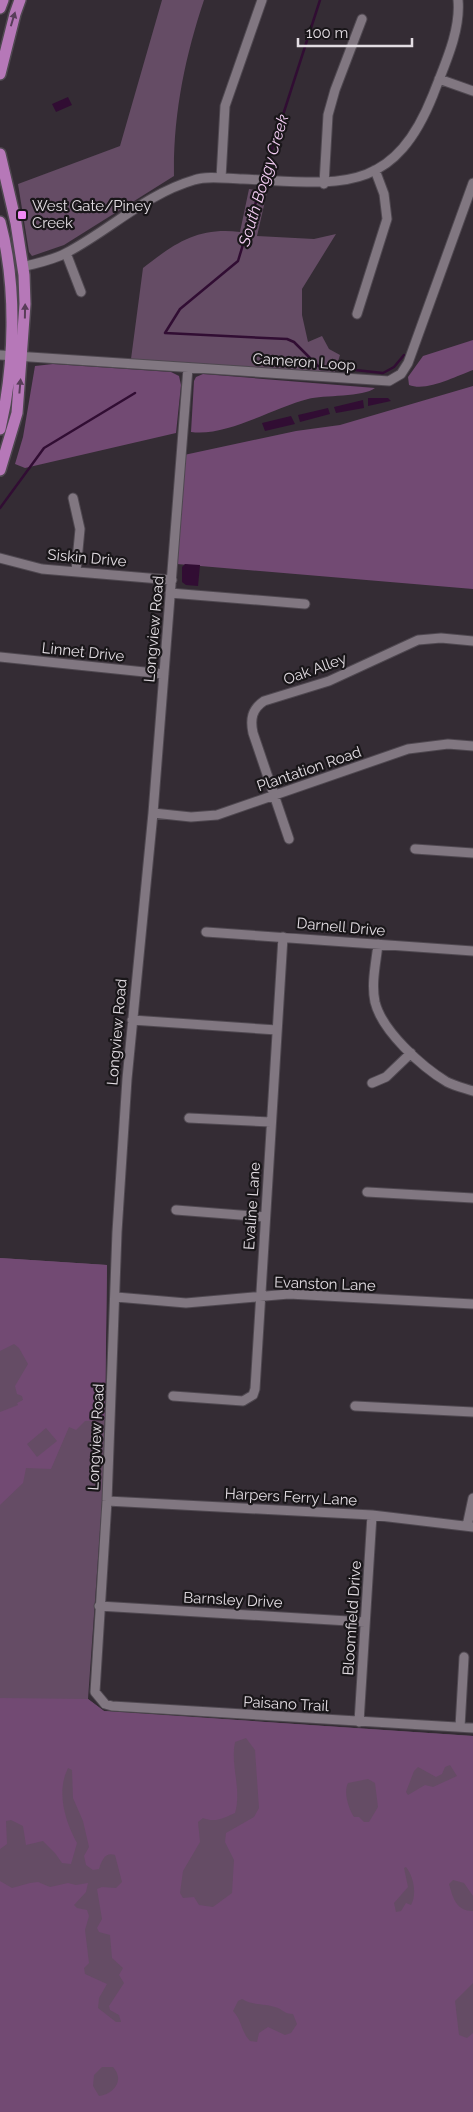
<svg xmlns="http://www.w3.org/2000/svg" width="473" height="2112" font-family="Raleway,sans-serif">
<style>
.green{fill:#654c65}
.forest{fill:#724a73;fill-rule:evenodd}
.water{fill:#310d33}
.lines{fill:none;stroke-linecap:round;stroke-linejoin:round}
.stream{stroke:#310d33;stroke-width:2.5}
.minor-casing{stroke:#4f4850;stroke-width:11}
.major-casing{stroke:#4f4850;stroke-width:14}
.minor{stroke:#817781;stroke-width:9}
.major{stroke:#b678b8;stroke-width:11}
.oneway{fill:#583d59}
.poi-dot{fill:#f18af5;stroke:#191619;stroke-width:2}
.labels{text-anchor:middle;stroke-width:4.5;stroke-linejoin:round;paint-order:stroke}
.poi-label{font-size:15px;fill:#e3dde3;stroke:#191619;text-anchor:start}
.street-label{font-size:15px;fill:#e3dde3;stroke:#191619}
.water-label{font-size:16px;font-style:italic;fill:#f7d0f7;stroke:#191619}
</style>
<rect width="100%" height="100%" fill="#342c34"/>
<path class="green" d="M162,0h42c-19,57 -31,115 -30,176l-110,69 -32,11 -3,-4 -11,-68 102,-38z
M249,189l18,3 -10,44 57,3 22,-5 -34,55v26l6,27 14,-6 7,13 11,6 -6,19 -203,-15 12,-91c32,-25 55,-41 97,-36z
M0,1258l107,7 -3,209 -16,225 16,12 369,25v376h-473z"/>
<path class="forest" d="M473,340v30c-17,6 -46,22 -64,15l-1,-8 15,-21z
M53,364l118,8 8,4 2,9 -5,48 -151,35 -10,-4 8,-27 12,-71z
M203,374l172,14c-11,9 -52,7 -67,11 -35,9 -82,38 -117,33l3,-51 2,-4z
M473,386v203l-296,-25 7,-109 112,-24 44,-6z
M0,1258l107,7 -2,155 -20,1 -9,9 -7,-3 -18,42 -25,-1 -3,15 -23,22v-93l18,-7 -1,-2 6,-3 -1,-4 -5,-2 -2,-8 13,-22 -9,-16 -5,-4 -14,7zM46,1428l11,13 -20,16 -10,-13z
M0,1698l88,1 16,12 369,25v160l-9,-13 -11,-3 -4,4c4,14 7,27 24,27v72l-18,18 4,34 8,3 6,-5v79h-473v-231l12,7 18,-5 8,-1 12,5 18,-4 8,2 12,-2 -2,9 -12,13 3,3 10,2 2,6 -4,14 4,33 -5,5 1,6 22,10 -8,14 -1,10 18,14h5l-2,-7 -9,-5 -1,-4 15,-23 -5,-8 4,-7 -11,-10 -2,-23 -11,-3 -2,-4 5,-9 -5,-30 5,-2 14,1 6,-6 -7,-27c-10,-3 -13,5 -16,14l-6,1 -7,-5 -2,-9 5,-9 -6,-26 -10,-23 -1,-28 -4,-2c-12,24 -3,53 9,75l-6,21 -9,-1 -7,-10 -12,-12 -17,4 -3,-19 -12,-6 -5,1 1,23 -7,5zM246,1738l9,12 4,58 -5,9 -28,16 -1,9 9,18 -2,33 -19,14 -14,-2 -5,-8 -11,1 -3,-5 3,-22 17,-29 -2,-20 5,-4c12,5 21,0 32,-5 7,-24 -5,-48 0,-71zM450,1765l7,11 -24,11 -8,-2 -17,10 -2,-3 8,-21 4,-4 18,10 6,-3 3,-7zM368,1779l7,4 3,24 -9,15h-5l-5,-5h-5c-5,-8 -11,-24 -6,-34zM406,1867c8,10 11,28 5,38l-5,-2 -5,8 -5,1 -2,-9 14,-16 -4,-19zM242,1999c11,7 24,4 36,9 6,3 8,6 15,6l4,10 -6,9 -6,2 -17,-8 -9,6 -2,9 -7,-1c-9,-9 -8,-21 -17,-30l5,-10zM102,2067h11c12,13 1,27 -14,29l-6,-10 1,-11z"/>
<path class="water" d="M68,97l4,8 -16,7 -4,-8z
M368,398h20l3,3 -23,5z
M363,400l1,8 -28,5 -2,-6z
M328,408l2,6 -30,8 -2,-7z
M291,416l4,8 -30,7 -3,-8z
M185,564l15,1 -2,21 -12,-1 -4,-3v-15z"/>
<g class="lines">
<path class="stream" d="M263,177l57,-177
M262,182l-24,79 -58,48 -15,24 122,6 7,3 24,24 65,7 11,-6 10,-12
M0,508l44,-60 91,-55"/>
<defs>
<path id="minor" d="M439,79l34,12
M221,178l4,-72 37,-106
M324,184l4,-69 7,-25 27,-71
M66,253l15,39
M23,267c14,-4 30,-7 43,-14 44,-23 80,-59 128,-73 14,-5 34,-1 49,-1 93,4 149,19 190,-84 11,-29 28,-64 25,-95
M357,314l30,-95 -3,-25 -9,-24
M0,355l389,26 12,-7 7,-11 65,-180
M188,368l-35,445 -26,266 -10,153 -10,269 -12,191 10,12 7,2 361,22
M73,498l7,31 -4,42
M0,558l42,11 130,11
M170,593l135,11
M0,657l164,17
M153,813l38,4 26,-2 191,-66 40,-5 25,2
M289,839l-36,-106c-3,-14 -1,-24 11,-32l65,-20 89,-41 23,-2 32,3
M415,849l58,4
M206,932l267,19
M378,944c-2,19 -7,39 -3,58 7,29 47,65 72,80 8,4 17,6 26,9
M132,1020l145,10
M372,1083l14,-6 25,-24
M189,1118l82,4
M367,1192l106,6
M176,1210l89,7
M116,1297l70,6 103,-9 184,10
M173,1396l70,5 10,-6 2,-6 28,-452
M355,1406l118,6
M107,1501l265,14 101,12
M467,1526l6,-28
M99,1606l266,16
M359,1722l13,-207
M460,1727l4,-70"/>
<path id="major" d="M0,8l3,-8
M0,74l15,-60 5,-14
M0,154l16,69 8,52 1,29 -8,109 -17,57
M0,222c17,63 15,144 0,207"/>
</defs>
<use href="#minor" class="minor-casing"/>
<use href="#major" class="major-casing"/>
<use href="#minor" class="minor"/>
<use href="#major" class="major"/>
</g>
<defs><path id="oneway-solid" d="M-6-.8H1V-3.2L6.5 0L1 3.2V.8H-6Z" transform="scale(1.25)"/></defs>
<g class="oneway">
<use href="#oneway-solid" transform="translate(13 19) rotate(-73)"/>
<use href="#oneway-solid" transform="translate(25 311) rotate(-89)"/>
<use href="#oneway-solid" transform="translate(20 386) rotate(-85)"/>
</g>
<rect class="poi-dot" x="17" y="210" width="10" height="10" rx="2.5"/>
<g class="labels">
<g class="poi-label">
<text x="32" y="211">West Gate/Piney<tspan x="32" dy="17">Creek</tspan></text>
</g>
<g class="street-label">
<text transform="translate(304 362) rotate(4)" y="5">Cameron Loop</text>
<text transform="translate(87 558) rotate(5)" y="5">Siskin Drive</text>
<text transform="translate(154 629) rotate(-85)" y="5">Longview Road</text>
<text transform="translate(83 652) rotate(6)" y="5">Linnet Drive</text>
<text transform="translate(315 669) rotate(-20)" y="5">Oak Alley</text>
<text transform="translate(309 769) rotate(-19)" y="5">Plantation Road</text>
<text transform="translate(341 927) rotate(5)" y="5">Darnell Drive</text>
<text transform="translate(117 1032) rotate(-85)" y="5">Longview Road</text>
<text transform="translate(252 1206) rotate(-86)" y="5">Evaline Lane</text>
<text transform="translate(325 1284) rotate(2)" y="5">Evanston Lane</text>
<text transform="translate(96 1437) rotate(-87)" y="5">Longview Road</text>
<text transform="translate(291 1497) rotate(3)" y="5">Harpers Ferry Lane</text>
<text transform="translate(233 1600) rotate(3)" y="5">Barnsley Drive</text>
<text transform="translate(352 1618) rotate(-86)" y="5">Bloomfield Drive</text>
<text transform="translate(286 1704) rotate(3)" y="5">Paisano Trail</text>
</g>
<g class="water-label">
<text transform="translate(263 180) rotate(-73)" y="6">South Boggy Creek</text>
</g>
</g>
<path d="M298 38v8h114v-8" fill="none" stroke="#e3dde3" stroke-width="2.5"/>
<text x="306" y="38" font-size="15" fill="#e3dde3" stroke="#191619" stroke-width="4" paint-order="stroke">100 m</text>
</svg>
